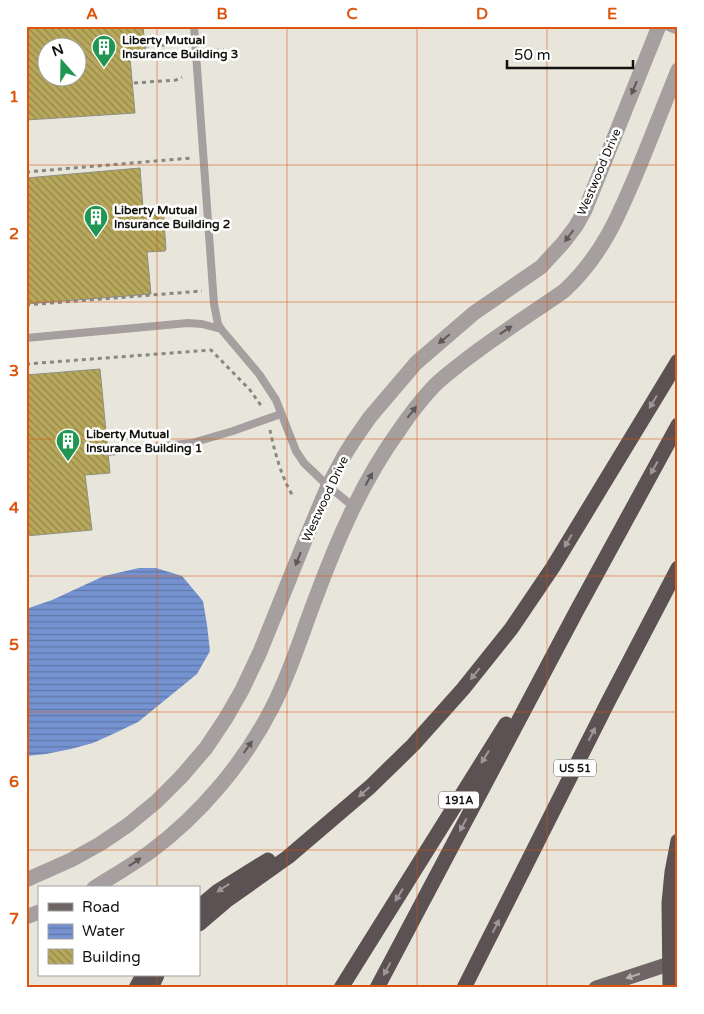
<svg xmlns="http://www.w3.org/2000/svg" width="704" height="1014" font-family="'Varela Round',sans-serif">
<style>
.water{fill:url(#water-rules)}
.building{fill:url(#building-back-hatch);stroke:#908f84;fill-rule:evenodd}
.lines{fill:none;stroke-linecap:round;stroke-linejoin:round}
.path{stroke:#898880;stroke-width:3;stroke-dasharray:4 4;stroke-linecap:butt}
.service{stroke:#a59fa0;stroke-width:8}
.tertiary{stroke:#a59fa0;stroke-width:15}
.primary{stroke:#6f6567;stroke-width:15}
.motorway{stroke:#5c5153;stroke-width:15}
.oneway{fill:#5c5857}
.oneway2{fill:#9d9798}
.oneway3{fill:#b7b2b3}
.grid{fill:none;stroke:#dd550c;stroke-width:1;stroke-opacity:0.55}
.labels{text-anchor:middle;stroke-width:5;stroke-linejoin:round;paint-order:stroke}
.shield{fill:#fff;stroke:#595956;stroke-width:1}
.shield-label{font-size:11px;font-weight:bold;fill:#12120e}
.poi-label{font-size:12px;font-weight:bold;fill:#12120e;stroke:#fff;text-anchor:start}
.street-label{font-size:12px;fill:#12120e;stroke:#fff}
.neatline{fill:none;stroke:#dd550c;stroke-width:2}
.grid-label{font-size:16px;text-anchor:middle;font-weight:bold;fill:#dd550c}
</style>
<defs>
<pattern id="water-rules" width="6" height="5" patternUnits="userSpaceOnUse" patternTransform="scale(1.25)"><rect width="6" height="5" fill="#7593d1"/><path d="M0 2.5h6" fill="none" stroke="#5f77a8"/></pattern>
<pattern id="building-back-hatch" width="6" height="6" patternUnits="userSpaceOnUse" patternTransform="scale(1.25)"><rect width="6" height="6" fill="#b7a85c"/><path d="M-1 5l2 2M0 0l6 6M5-1l2 2" fill="none" stroke="#93874a"/></pattern>
</defs>
<rect width="100%" height="100%" fill="#e8e6db"/>
<path class="water" d="M139,568h17l26,8 21,25 4,24 3,26 -13,23 -59,48 -25,12 -20,9 -22,6 -25,5 -20,2v-147l26,-9 52,-24z"/>
<path class="building" d="M26,26h102v1l13,-1 2,1 3,27 -2,2 -14,2 5,55 -109,7zM48,48h30v30h-30z
M140,168l3,40 17,-1 3,1 3,41 -1,2 -18,1 4,42 -125,10v-126z
M100,369l10,104 -25,2 7,55 -66,6v-161z"/>
<g class="lines">
<path class="path" d="M145,46l39,-2
M207,51l17,-1
M134,83l42,-3 6,-3
M26,172l165,-14
M165,228l33,-2
M26,305l176,-14
M26,364l185,-14 39,40 12,17
M270,430c4,20 12,49 23,66"/>
<path class="service" d="M194,26l20,278 4,20 3,5 38,45 17,26 20,51 8,12 24,23 26,21
M666,26l12,5
M26,338l162,-15 14,1 19,5
M108,452l84,-9 41,-12 48,-17"/>
<path class="tertiary" d="M26,880l45,-20 29,-16 28,-19 29,-24 24,-24 25,-29 20,-30 16,-28 18,-38 46,-114 22,-52 16,-30 10,-16 16,-23 46,-54 58,-50 67,-46 22,-24 13,-17 9,-16 74,-184
M94,888c19,-12 38,-23 56,-36 50,-37 95,-90 123,-146 18,-35 29,-73 43,-109 22,-59 47,-117 84,-168 10,-15 22,-30 34,-43 9,-9 20,-17 30,-25 32,-25 67,-47 100,-70 41,-38 57,-81 78,-131 12,-30 24,-60 36,-90
M26,917l13,-5"/>
<path class="primary" d="M596,988l82,-27"/>
<path class="motorway" d="M199,907l19,-16 50,-31
M199,924l27,-23 62,-44 82,-70 43,-42 50,-56 48,-60 42,-62 125,-206
M136,988l7,-13
M151,988l6,-13
M341,988l165,-264
M377,988l199,-376 102,-187
M464,988l144,-286 70,-134
M670,988l-1,-85 3,-31 6,-31"/>
</g>
<defs><path id="oneway-solid" d="M-6-.8H1V-3.2L6.5 0L1 3.2V.8H-6Z" transform="scale(1.25)"/></defs>
<g class="oneway">
<use href="#oneway-solid" transform="translate(634 88) rotate(112)"/>
<use href="#oneway-solid" transform="translate(569 236) rotate(127)"/>
<use href="#oneway-solid" transform="translate(506 330) rotate(-34)"/>
<use href="#oneway-solid" transform="translate(444 339) rotate(140)"/>
<use href="#oneway-solid" transform="translate(412 412) rotate(-52)"/>
<use href="#oneway-solid" transform="translate(369 479) rotate(-61)"/>
<use href="#oneway-solid" transform="translate(298 559) rotate(112)"/>
<use href="#oneway-solid" transform="translate(248 747) rotate(-55)"/>
<use href="#oneway-solid" transform="translate(135 862) rotate(-34)"/>
</g>
<g class="oneway2">
<use href="#oneway-solid" transform="translate(653 402) rotate(121)"/>
<use href="#oneway-solid" transform="translate(654 468) rotate(119)"/>
<use href="#oneway-solid" transform="translate(568 541) rotate(121)"/>
<use href="#oneway-solid" transform="translate(475 674) rotate(129)"/>
<use href="#oneway-solid" transform="translate(592 734) rotate(-63)"/>
<use href="#oneway-solid" transform="translate(485 757) rotate(122)"/>
<use href="#oneway-solid" transform="translate(364 792) rotate(138)"/>
<use href="#oneway-solid" transform="translate(463 825) rotate(118)"/>
<use href="#oneway-solid" transform="translate(223 888) rotate(146)"/>
<use href="#oneway-solid" transform="translate(399 895) rotate(122)"/>
<use href="#oneway-solid" transform="translate(496 926) rotate(-63)"/>
<use href="#oneway-solid" transform="translate(387 969) rotate(118)"/>
</g>
<use class="oneway3" href="#oneway-solid" transform="translate(633 976) rotate(162)"/>
<path class="grid" d="M157,26v862M287,26v962M417,26v962M547,26v962M26,165h652M26,302h652M26,439h652M26,576h652M26,712h652M26,850h652M157,975v13"/>
<defs>
<symbol id="building-pin" viewBox="-11 -11 22 30"><path d="M0 17L-7.5 6A9.5 9.5 0 1 1 7.5 6Z" fill="#209652" stroke="#fff"/><path d="M-4-6H4V6H1V3H-1V6H-4ZM-2.5-4.3h1.7v1.8h-1.7ZM.8-4.3h1.7v1.8H.8ZM-2.5-1h1.7V.8h-1.7ZM.8-1h1.7V.8H.8Z" fill="#fff"/></symbol>
</defs>
<g fill-rule="evenodd">
<use href="#building-pin" x="90" y="33" width="28" height="38"/>
<use href="#building-pin" x="82" y="203" width="28" height="38"/>
<use href="#building-pin" x="54" y="427" width="28" height="38"/>
</g>
<g class="labels">
<g class="shield">
<rect x="554" y="759.5" width="42" height="17" rx="4"/>
<rect x="439" y="791.5" width="40" height="17" rx="4"/>
</g>
<g class="shield-label">
<text x="575" y="772">US 51</text>
<text x="459" y="804">191A</text>
</g>
<g class="poi-label">
<text x="122" y="44">Liberty Mutual<tspan x="122" dy="14">Insurance Building 3</tspan></text>
<text x="114" y="214">Liberty Mutual<tspan x="114" dy="14">Insurance Building 2</tspan></text>
<text x="86" y="438">Liberty Mutual<tspan x="86" dy="14">Insurance Building 1</tspan></text>
</g>
<g class="street-label">
<text transform="translate(599 172) rotate(-67)" y="4">Westwood Drive</text>
<text transform="translate(325 499) rotate(-65)" y="4">Westwood Drive</text>
</g>
</g>
<rect width="704" height="1014" fill="none" stroke="#ffffff" stroke-width="55"/>
<rect x="38" y="886" width="162" height="90" fill="#ffffff" stroke="#a0a09f"/>
<rect x="48" y="903" width="25" height="8" fill="#6f6567" stroke="#a0a09f"/>
<text x="82" y="912" font-size="15" fill="#12120e">Road</text>
<rect x="48" y="924" width="25" height="15" fill="url(#water-rules)" stroke="#a0a09f"/>
<text x="82" y="936" font-size="15" fill="#12120e">Water</text>
<rect x="48" y="949" width="25" height="15" fill="url(#building-back-hatch)" stroke="#a0a09f"/>
<text x="82" y="962" font-size="15" fill="#12120e">Building</text>
<g transform="translate(62 62) rotate(340)"><circle r="24" fill="#ffffff" stroke="#a0a09f"/>
<path d="M0-4L9 19L0 12L-9 19Z" fill="#209652"/>
<text y="-8" font-size="14" font-weight="bold" text-anchor="middle" fill="#12120e">N</text>
</g>
<path d="M507 60v8h126v-8" fill="none" stroke="#12120e" stroke-width="2.5"/>
<text x="514" y="60" font-size="15" fill="#12120e" stroke="#ffffff" stroke-width="4" paint-order="stroke">50 m</text>
<rect x="28" y="28" width="648" height="958" class="neatline"/>
<g class="grid-label">
<text x="92" y="19">A</text>
<text x="222" y="19">B</text>
<text x="352" y="19">C</text>
<text x="482" y="19">D</text>
<text x="612" y="19">E</text>
<text x="14" y="102">1</text>
<text x="14" y="239">2</text>
<text x="14" y="376">3</text>
<text x="14" y="513">4</text>
<text x="14" y="650">5</text>
<text x="14" y="787">6</text>
<text x="14" y="924">7</text>
</g>
</svg>
